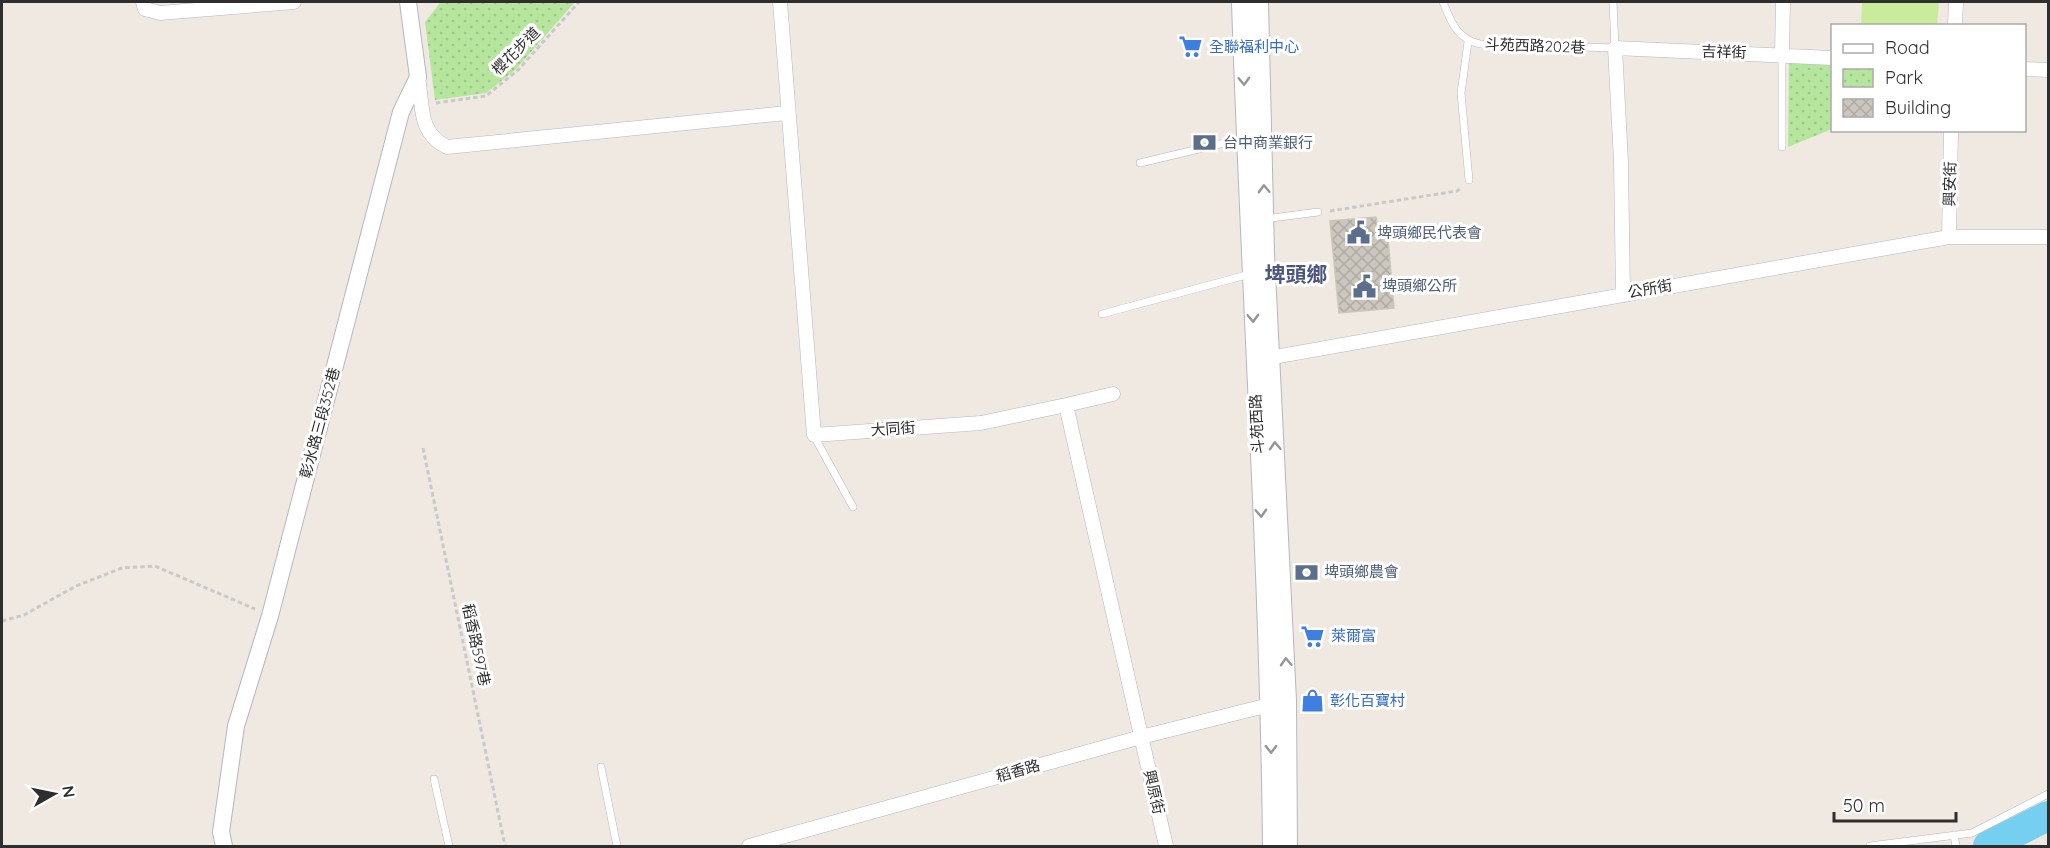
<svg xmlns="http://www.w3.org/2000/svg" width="2050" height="848" font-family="Quicksand,'Noto Sans TC',sans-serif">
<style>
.park{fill:url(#park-dots)}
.pitch{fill:#c9ec9a}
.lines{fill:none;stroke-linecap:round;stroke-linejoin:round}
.river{stroke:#75cff0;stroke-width:30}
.building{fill:url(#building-cross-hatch);stroke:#cbc5ba;stroke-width:1.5}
.service-casing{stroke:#b4b7c1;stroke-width:8}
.minor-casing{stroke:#b4b7c1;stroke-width:15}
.tertiary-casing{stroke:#b4b7c1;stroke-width:18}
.secondary-casing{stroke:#b4b7c1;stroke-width:20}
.path{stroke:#c9c9c9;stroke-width:3;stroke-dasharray:4.5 3;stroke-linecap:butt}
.service{stroke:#fff;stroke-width:7}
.minor{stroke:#fff;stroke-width:14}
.tertiary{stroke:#fff;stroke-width:16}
.secondary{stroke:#fff;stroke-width:18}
.oneway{stroke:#969696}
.labels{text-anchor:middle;stroke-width:6;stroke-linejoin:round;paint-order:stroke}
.street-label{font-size:15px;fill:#2e2e2e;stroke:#fff}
.shop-label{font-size:15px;fill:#366cbe;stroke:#fff;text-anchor:start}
.service-label{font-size:15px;fill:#4e5e75;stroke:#fff;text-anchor:start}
.district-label{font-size:21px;font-weight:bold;fill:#4d5680;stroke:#fff}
</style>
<defs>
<pattern id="park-dots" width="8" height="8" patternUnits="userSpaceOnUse" patternTransform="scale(1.5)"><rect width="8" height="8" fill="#b6e59e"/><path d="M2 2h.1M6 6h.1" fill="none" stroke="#9dc588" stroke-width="1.8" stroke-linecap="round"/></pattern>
<pattern id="building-cross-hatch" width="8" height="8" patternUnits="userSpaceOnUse" patternTransform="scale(1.5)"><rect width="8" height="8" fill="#cbc7bf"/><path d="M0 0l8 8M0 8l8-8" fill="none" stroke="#afaba4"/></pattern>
</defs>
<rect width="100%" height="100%" fill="#efe9e1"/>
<path class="park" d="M456,2h119l-60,68 -29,23 -51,7 -10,-78 15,-19z
M1789,63l43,2v64l-44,18z"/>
<path class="pitch" d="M1862,2h77l-2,23h-76z"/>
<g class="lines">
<path class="river" d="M1988,846l60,-30"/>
</g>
<path class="building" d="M1376,217l2,12 9,-1 7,80 -55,5 -9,-92z"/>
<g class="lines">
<defs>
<path id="service" d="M1443,2c8,20 14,37 37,42l135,4 -2,-46
M1468,42l-7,51 8,87
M1782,147v-93
M1140,163l105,-25
M1264,219l54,-7
M1102,314l148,-40
M814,436l39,71
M601,767l16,79
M434,779l15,67
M1954,835l2,11
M1870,846l102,-13 76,-39"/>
<path id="minor" d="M143,2l2,7 15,4 134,-11
M780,2l34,433 167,-12 85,-18 100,441
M1955,26l1,-24
M1782,54l1,-52
M2024,69l24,1
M418,77c5,29 0,56 29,70l340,-34
M1949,237l2,-107
M1623,294l-2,-132 -6,-114 217,10
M1263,359l686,-122h99
M1066,405l47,-11
M749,846l392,-109 136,-34"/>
<path id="tertiary" d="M224,846l-3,-14 15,-106 34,-110 131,-504 17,-35 -10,-75"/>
<path id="secondary" d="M1241,2c9,281 28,563 31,844
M1259,2l6,251 22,448 1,145"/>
</defs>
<use href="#service" class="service-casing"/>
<use href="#minor" class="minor-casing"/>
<use href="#tertiary" class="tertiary-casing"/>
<use href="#secondary" class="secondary-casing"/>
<path class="path" d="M436,103l50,-7 32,-26 61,-68
M1330,211l127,-20 4,-3
M423,448l82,398
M2,621l22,-6 52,-29 46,-18 33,-2 100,43"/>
<use href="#service" class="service"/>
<use href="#minor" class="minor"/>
<use href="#tertiary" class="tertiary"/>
<use href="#secondary" class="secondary"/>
</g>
<defs><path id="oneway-chevron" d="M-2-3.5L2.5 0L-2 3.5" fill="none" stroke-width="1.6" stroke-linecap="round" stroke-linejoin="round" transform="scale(1.5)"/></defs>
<g class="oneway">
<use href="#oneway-chevron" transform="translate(1244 81) rotate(88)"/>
<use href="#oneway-chevron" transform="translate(1264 189) rotate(-92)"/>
<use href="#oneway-chevron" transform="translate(1253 318) rotate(88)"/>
<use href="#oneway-chevron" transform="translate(1275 446) rotate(-93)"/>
<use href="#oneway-chevron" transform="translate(1261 513) rotate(87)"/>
<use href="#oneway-chevron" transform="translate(1286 662) rotate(-93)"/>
<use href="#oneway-chevron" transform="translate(1271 749) rotate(89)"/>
</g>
<defs>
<symbol id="supermarket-bare" viewBox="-9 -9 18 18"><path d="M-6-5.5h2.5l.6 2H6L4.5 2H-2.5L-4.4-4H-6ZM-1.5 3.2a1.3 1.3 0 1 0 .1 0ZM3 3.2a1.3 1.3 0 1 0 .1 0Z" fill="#3f7fe0" stroke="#fff" stroke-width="2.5" paint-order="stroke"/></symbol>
<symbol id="bank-bare" viewBox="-9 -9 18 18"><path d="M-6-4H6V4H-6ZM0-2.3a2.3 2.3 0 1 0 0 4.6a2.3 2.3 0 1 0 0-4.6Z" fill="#5c6f8a" stroke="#fff" stroke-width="2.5" paint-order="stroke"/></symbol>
<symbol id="civic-bare" viewBox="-9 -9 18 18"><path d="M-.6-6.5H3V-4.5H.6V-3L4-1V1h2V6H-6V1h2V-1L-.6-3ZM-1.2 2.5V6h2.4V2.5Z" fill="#5c6f8a" stroke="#fff" stroke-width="2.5" paint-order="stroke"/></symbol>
<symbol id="shop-bare" viewBox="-9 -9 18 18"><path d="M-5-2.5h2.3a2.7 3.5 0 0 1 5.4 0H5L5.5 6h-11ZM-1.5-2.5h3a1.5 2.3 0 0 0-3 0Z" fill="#3f7fe0" stroke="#fff" stroke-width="2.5" paint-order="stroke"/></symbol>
</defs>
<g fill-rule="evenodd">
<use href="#supermarket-bare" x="1174" y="30" width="33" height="33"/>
<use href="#bank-bare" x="1188" y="126" width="33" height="33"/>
<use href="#civic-bare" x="1342" y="216" width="33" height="33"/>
<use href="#civic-bare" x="1348" y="270" width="33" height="33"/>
<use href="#bank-bare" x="1290" y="556" width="33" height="33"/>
<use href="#supermarket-bare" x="1296" y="620" width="33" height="33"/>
<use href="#shop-bare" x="1296" y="684" width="33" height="33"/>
</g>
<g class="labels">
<g class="street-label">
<text transform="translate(1535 46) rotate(2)" y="5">斗苑西路202巷</text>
<text transform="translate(516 51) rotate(-45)" y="5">櫻花步道</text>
<text transform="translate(1724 52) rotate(2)" y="5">吉祥街</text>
<text transform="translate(1950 184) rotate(-89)" y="5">興安街</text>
<text transform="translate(1650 289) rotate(-10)" y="5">公所街</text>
<text transform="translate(320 423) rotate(-75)" y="5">彰水路三段352巷</text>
<text transform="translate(1257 424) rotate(-93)" y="5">斗苑西路</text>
<text transform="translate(893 429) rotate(-4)" y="5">大同街</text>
<text transform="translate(476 645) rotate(78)" y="5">稻香路597巷</text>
<text transform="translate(1018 771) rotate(-16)" y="5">稻香路</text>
<text transform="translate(1154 792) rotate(77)" y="5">興原街</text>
</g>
<g class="shop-label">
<text x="1209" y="52">全聯福利中心</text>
<text x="1331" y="641">萊爾富</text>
<text x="1330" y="706">彰化百寶村</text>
</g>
<g class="service-label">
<text x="1223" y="148">台中商業銀行</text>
<text x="1377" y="238">埤頭鄉民代表會</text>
<text x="1382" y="291">埤頭鄉公所</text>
<text x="1324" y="577">埤頭鄉農會</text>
</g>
<g class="district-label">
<text x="1296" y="282">埤頭鄉</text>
</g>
</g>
<rect width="2050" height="848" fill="none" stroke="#2e2e2e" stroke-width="6"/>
<rect x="1831" y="24" width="195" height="108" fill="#ffffff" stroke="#ababab" stroke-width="1.5"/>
<rect x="1843" y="44" width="30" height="9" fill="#ffffff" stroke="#ababab" stroke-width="1.5"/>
<text x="1885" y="54" font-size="18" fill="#2e2e2e">Road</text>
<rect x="1843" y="69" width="30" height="18" fill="url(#park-dots)" stroke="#ababab" stroke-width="1.5"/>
<text x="1885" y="84" font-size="18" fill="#2e2e2e">Park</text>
<rect x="1843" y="99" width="30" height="18" fill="url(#building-cross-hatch)" stroke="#ababab" stroke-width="1.5"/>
<text x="1885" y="114" font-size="18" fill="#2e2e2e">Building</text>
<g transform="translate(54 794) rotate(81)" stroke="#ffffff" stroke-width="4.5" paint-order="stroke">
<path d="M0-4.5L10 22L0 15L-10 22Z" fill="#2e2e2e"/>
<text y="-9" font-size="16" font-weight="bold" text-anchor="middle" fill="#2e2e2e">N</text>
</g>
<path d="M1834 812v9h122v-9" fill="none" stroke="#2e2e2e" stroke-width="3"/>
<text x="1843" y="812" font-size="18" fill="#2e2e2e" stroke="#ffffff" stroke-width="4.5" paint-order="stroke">50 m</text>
</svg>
